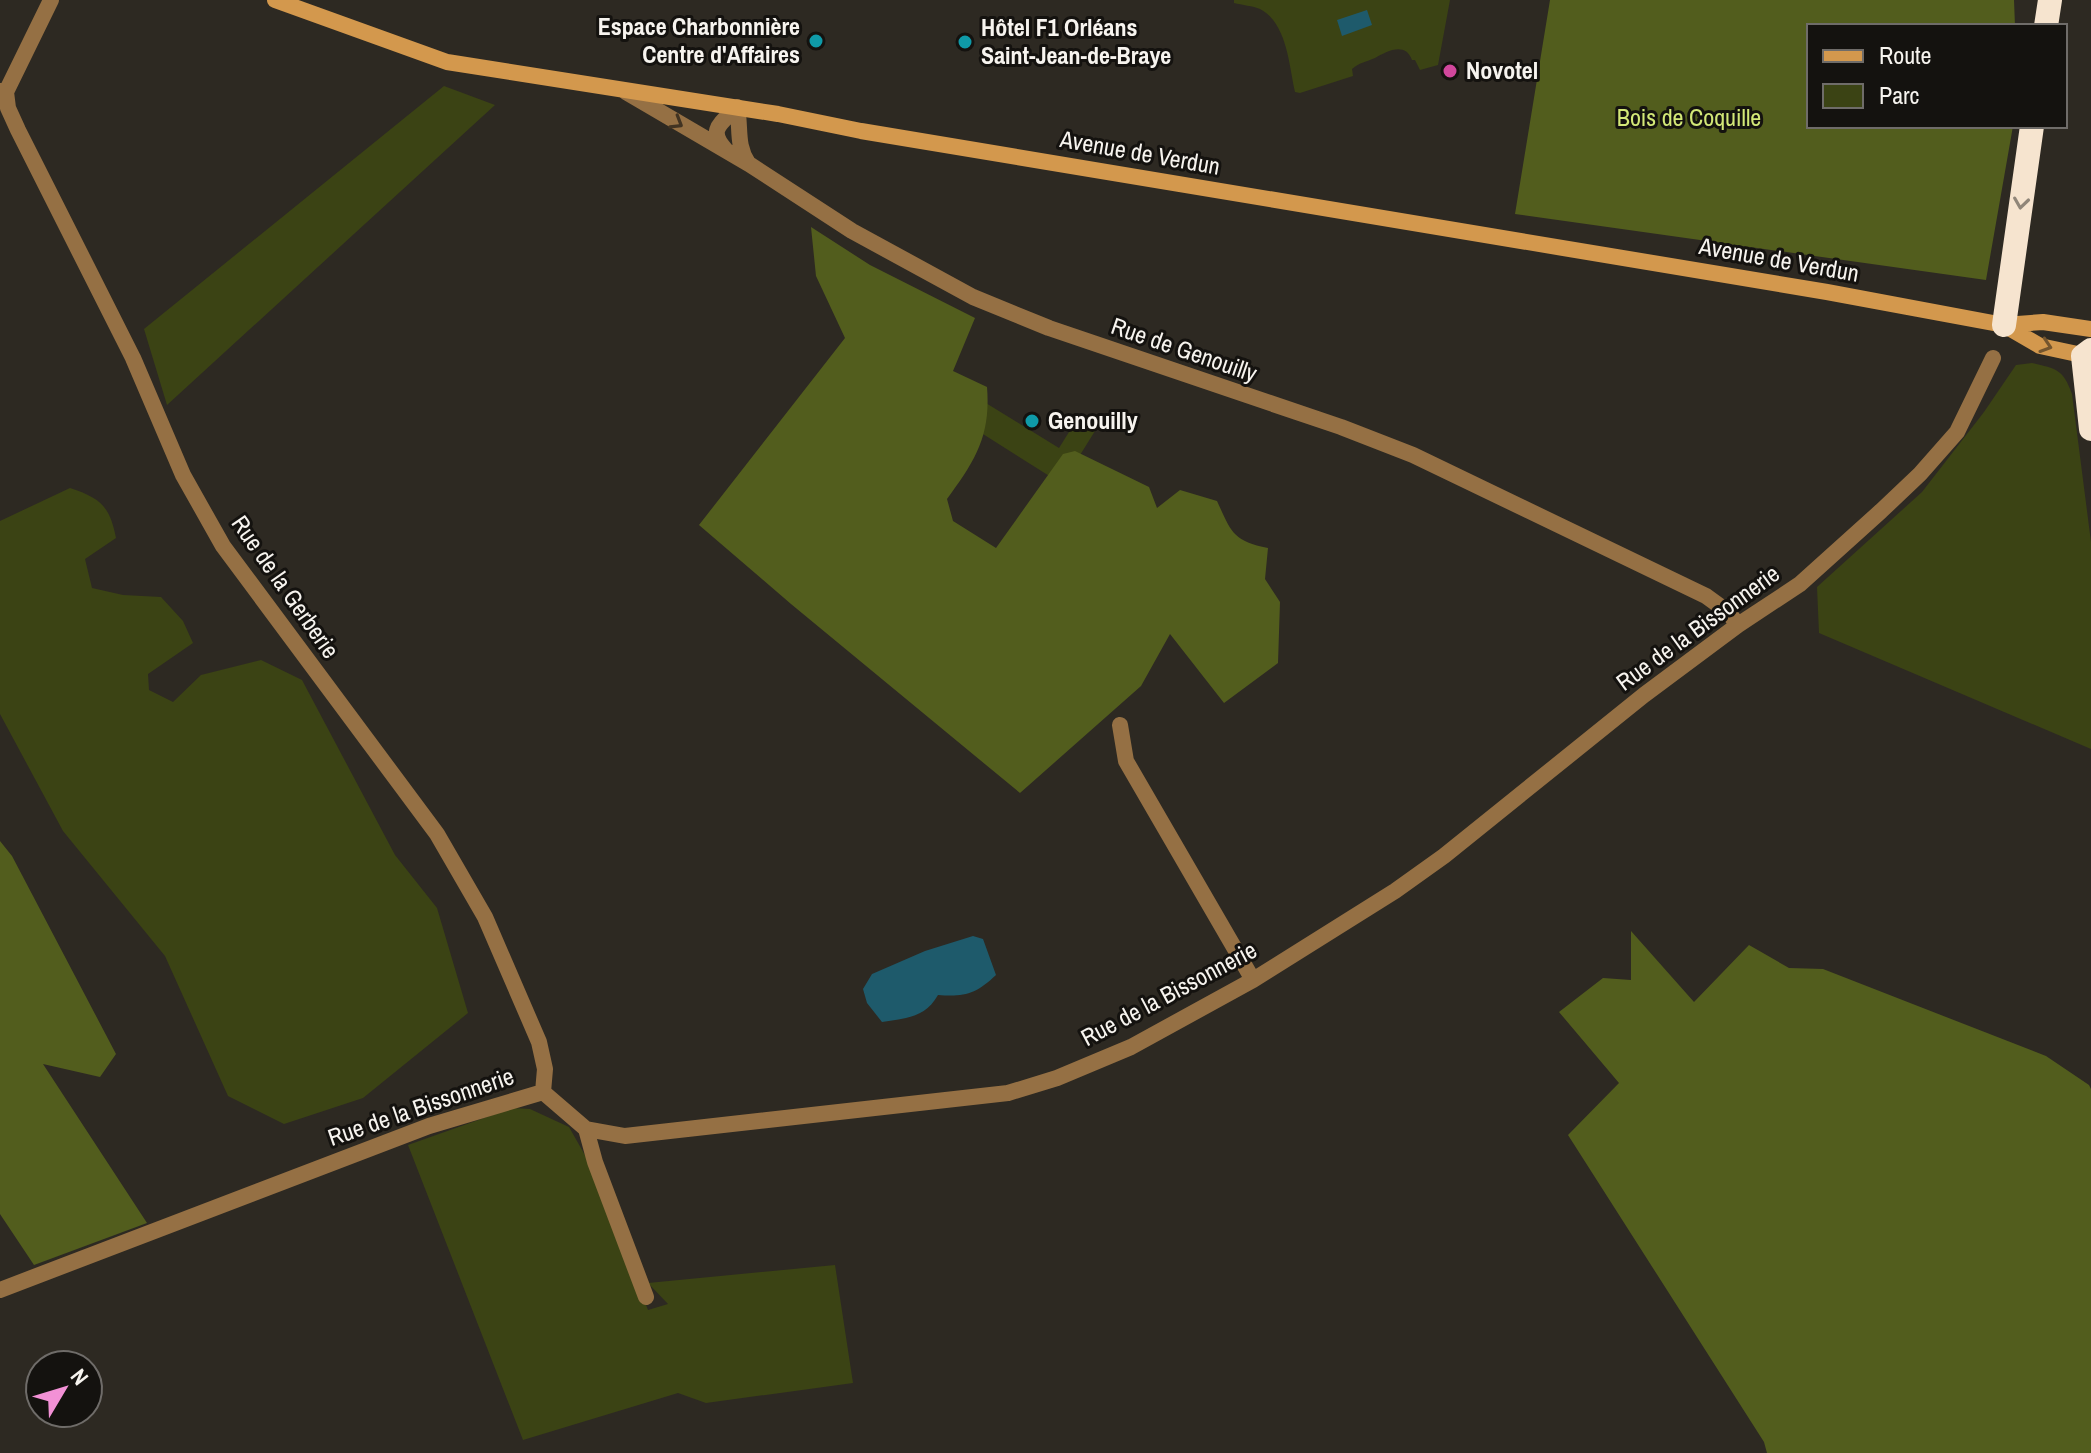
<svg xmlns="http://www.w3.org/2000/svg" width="2091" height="1453" font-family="'Archivo Narrow',sans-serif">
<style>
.green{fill:#3b4314}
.forest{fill:#525d1d}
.water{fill:#1e5a6b}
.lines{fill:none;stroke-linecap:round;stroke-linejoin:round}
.street{stroke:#957044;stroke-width:16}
.secondary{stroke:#d3984d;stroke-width:16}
.highway{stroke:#f6e4cf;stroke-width:24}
.oneway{stroke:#413322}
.oneway2{stroke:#908679}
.oneway3{stroke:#74552e}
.culture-dot{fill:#0f9aa8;stroke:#14120f;stroke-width:3}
.hotel-dot{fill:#d1479c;stroke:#14120f;stroke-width:3}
.labels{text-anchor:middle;stroke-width:6;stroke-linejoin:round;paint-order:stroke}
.poi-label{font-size:24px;font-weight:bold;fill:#f7f4ef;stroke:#14120f;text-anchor:start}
.park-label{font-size:24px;fill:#d3e877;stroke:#14120f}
.street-label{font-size:24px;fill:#f7f4ef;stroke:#14120f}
</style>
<rect width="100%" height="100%" fill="#2d2922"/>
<path class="green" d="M1234,0h216l-12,65 -18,5 -5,-10h-3c-7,-19 -26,-8 -37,-2 -9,4 -15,4 -23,11l1,7 -53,17 -5,-1c-6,-27 -8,-69 -35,-83 -7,-3 -18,-4 -26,-6z
M444,86l51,19 -328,300 -23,-76z
M2032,363c25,6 31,6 40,31l19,148v207l-272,-116 -2,-46 105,-95 62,-80 32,-47z
M968,392l91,56 10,-16 15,-8 11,7 -33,53 -109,-69z
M70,488c31,10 40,19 46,50l-31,21 7,29 31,7 38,2 22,24 10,22 -45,31 1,16 24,12 28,-27 60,-15 41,20 93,175 42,53 31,105 -105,85 -79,26 -56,-28 -63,-140 -102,-125 -63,-117v-193z
M512,1108l18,1 39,18 21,37 58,146 20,-6 -20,-21 187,-18 18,118 -147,20 -28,-10 -155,47 -115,-295z"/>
<path class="forest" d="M1550,0h464l1,26h-206v100h204l-27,154 -471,-66z
M811,227l59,38 105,53 -22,53 34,16c4,49 -12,74 -40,112l6,22 43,27 67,-94 12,-3 74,36 8,21 23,-18 37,11c14,30 15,40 51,47l-3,31 15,23 -2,61 -54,40 -54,-69 -29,52 -121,107 -229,-189 -92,-79 146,-187 -29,-62z
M0,841l12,15 104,198 -16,23 -57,-13 104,159 -113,42 -34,-51z
M1631,931l63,71 55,-57 40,23 34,1 223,87 43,29 2,4v364h-324l-3,-11 -196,-307 51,-52 -60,-71 44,-34 28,2z"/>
<path class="water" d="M1367,10l5,15 -30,11 -5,-16z
M973,936l10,3 13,36c-20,19 -31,22 -58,20 -13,23 -32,23 -56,27l-15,-19 -4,-14 9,-15 53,-23z"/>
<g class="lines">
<path class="street" d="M0,91l6,1 45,-92
M6,92l2,16 10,22 115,228 50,117 40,71 214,288 48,83 54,125 6,27 -2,23
M626,92l123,72 103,67 121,66 76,31 292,99 72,28 293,141 22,16 10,13
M737,107c4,21 -1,38 11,56
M725,149c-18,-20 -3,-26 12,-42
M1120,725l6,36 127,219
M586,1129l9,33 51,135
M0,1290l429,-164 114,-34 43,37 39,7 383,-43 49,-15 74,-31 122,-67 142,-89 49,-35 200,-161 94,-70 62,-41 81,-73 39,-37 37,-42 36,-74"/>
<path class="secondary" d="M275,0l172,62 331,52 83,17 966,161 177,33 39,-3 48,7
M2004,325l36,21 51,11"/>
<path class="highway" d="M2046,26l4,-26
M2004,325l28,-199
M2091,350l-8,6 8,73"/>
</g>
<defs><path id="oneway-chevron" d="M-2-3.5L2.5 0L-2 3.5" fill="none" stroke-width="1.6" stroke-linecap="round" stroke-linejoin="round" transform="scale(2)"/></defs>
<use class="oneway" href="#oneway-chevron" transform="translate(677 123) rotate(31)"/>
<use class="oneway2" href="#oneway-chevron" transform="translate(2021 203) rotate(98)"/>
<use class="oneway3" href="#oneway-chevron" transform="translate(2046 346) rotate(18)"/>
<g class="culture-dot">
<circle cx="816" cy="41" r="8"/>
<circle cx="965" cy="42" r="8"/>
<circle cx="1032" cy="421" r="8"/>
</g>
<circle class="hotel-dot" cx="1450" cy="71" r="8"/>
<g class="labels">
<g class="poi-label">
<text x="800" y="35" text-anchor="end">Espace Charbonnière<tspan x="800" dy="28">Centre d'Affaires</tspan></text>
<text x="981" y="36">Hôtel F1 Orléans<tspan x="981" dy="28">Saint-Jean-de-Braye</tspan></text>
<text x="1466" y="79">Novotel</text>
<text x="1048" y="429">Genouilly</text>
</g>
<g class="park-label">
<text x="1689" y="126">Bois de Coquille</text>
</g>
<g class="street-label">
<text transform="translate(1140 153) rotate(10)" y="8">Avenue de Verdun</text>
<text transform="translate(1779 260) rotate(10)" y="8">Avenue de Verdun</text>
<text transform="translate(1184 350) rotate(19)" y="8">Rue de Genouilly</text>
<text transform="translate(285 587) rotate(55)" y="8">Rue de la Gerberie</text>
<text transform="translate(1698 628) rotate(-36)" y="8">Rue de la Bissonnerie</text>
<text transform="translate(1169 994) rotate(-28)" y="8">Rue de la Bissonnerie</text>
<text transform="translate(421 1107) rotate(-19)" y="8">Rue de la Bissonnerie</text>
</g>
</g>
<rect x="1807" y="24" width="260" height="104" fill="#14120f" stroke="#6f6c69" stroke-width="2"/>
<rect x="1823" y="50" width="40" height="12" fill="#d3984d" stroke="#6f6c69" stroke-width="2"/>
<text x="1879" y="64" font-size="24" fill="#f7f4ef">Route</text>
<rect x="1823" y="84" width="40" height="24" fill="#3b4314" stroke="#6f6c69" stroke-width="2"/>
<text x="1879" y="104" font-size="24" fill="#f7f4ef">Parc</text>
<g transform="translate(64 1389) rotate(52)"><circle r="38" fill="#14120f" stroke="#6f6c69" stroke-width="2"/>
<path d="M0-6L14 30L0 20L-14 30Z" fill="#f391d6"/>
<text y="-12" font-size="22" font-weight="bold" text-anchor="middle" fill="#f7f4ef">N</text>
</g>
</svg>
